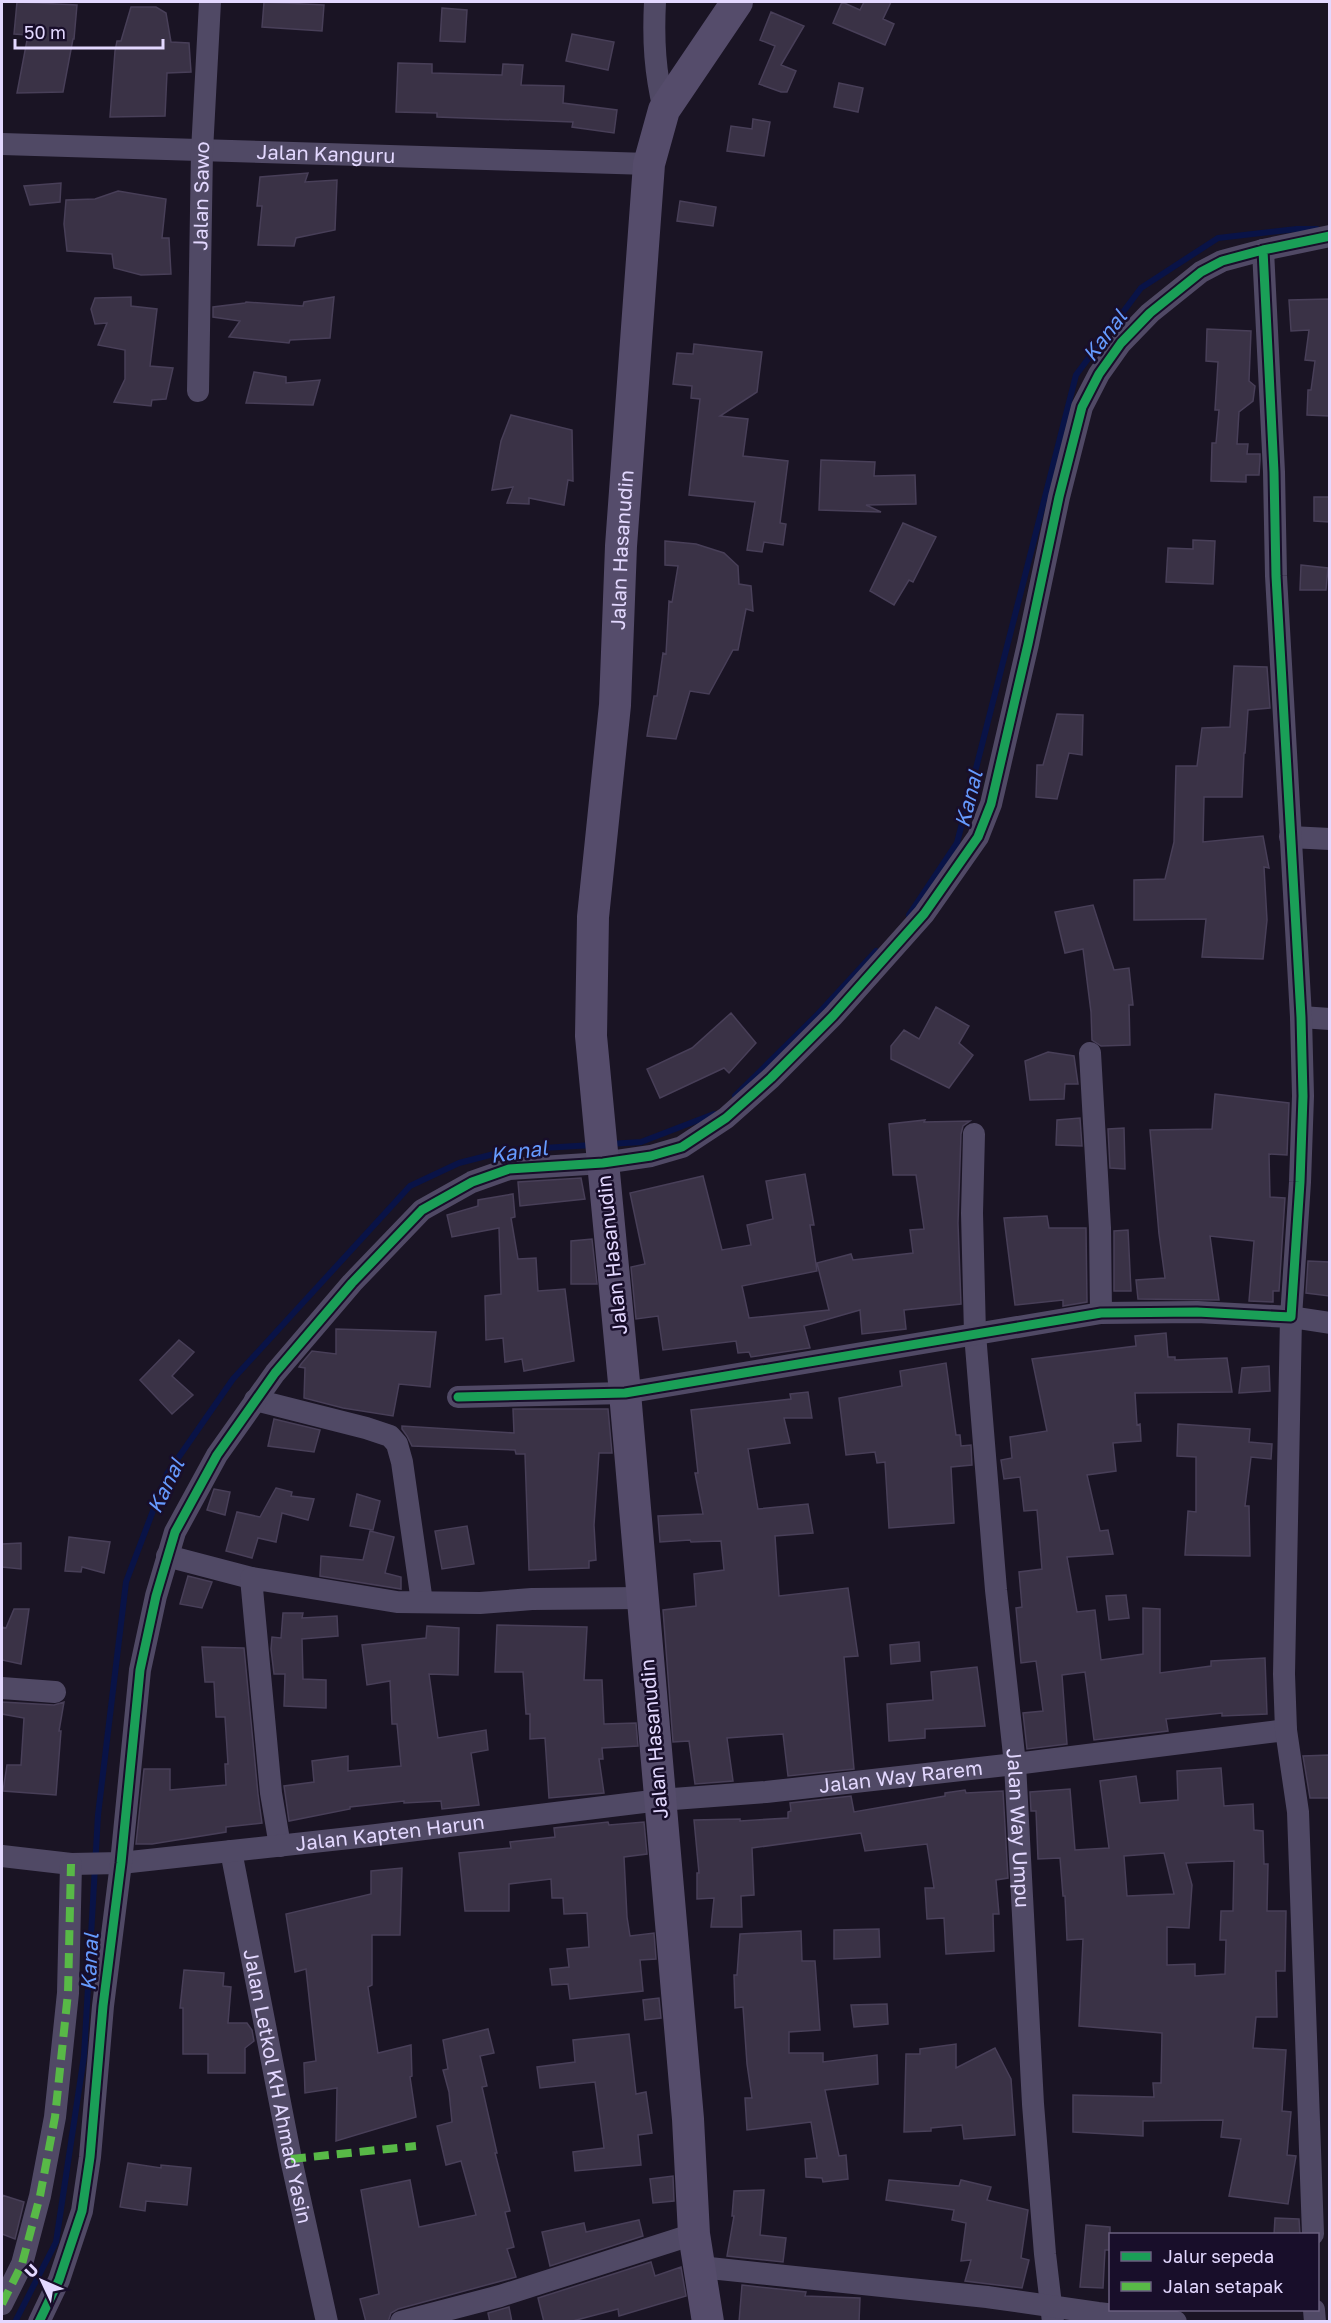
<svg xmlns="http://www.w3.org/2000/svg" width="1331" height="2323" font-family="'Golos Text',sans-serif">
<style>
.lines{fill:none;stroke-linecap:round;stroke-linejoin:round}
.stream{stroke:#091347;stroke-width:6}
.building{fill:#3a3246;stroke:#483f58;stroke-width:1.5;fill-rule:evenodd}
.minor{stroke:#504965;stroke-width:22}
.secondary{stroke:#554c6b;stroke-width:32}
.quiet{stroke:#58b947;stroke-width:8;stroke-dasharray:15 8;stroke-linecap:butt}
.cycleway-casing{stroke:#180e2a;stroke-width:13}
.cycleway{stroke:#1a9f57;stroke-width:9}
.labels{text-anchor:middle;stroke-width:5;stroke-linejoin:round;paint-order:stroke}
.street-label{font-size:20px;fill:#e3d8ff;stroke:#180e2a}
.water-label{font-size:21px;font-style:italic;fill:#669bff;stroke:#180e2a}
</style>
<rect width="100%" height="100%" fill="#1a1424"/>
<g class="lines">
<path class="stream" d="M909,915l48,-72 119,-468 65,-87 77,-50 79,-9h20
M735,1096l82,-81 59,-64
M609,1144l32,-2 73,-28
M15,2322l41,-80 28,-186 14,-241 28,-233 41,-108 66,-95 177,-193 49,-23 51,-13 83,-5"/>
</g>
<path class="building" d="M17,2l60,3 -3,34h-1l-10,53 -46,1 11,-58 -14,-1z
M264,2l60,3 -2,26 -60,-4z
M842,2l18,8 4,-8h27l-8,17 11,5 -9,21 -52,-22z
M131,7h25l10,6 5,29 18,1 2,29 -24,1 -2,43 -55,1 5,-66 2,-10h4z
M442,8l25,2 -2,32 -25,-1z
M771,12l33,14 -23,39 15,6 -9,21h-6l-22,-8 16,-38 -15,-6z
M572,34l42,8 -6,28 -42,-9z
M398,63l34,1v9l70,2 1,-11 20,1 -2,20 43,1 -1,17 54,7 -3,23 -42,-6 1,-5 -136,-5v-4l-41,-1z
M839,83l24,5 -5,24 -24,-5z
M753,119l17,3 -6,34 -37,-5 4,-25 21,3z
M308,173l-3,9 32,-2 -2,50 -39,8 -2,8 -36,-1 4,-39h-5l3,-29z
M61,183l-1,19 -30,3 -6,-19z
M118,191l48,8 -4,39h7l2,36 -30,1 -27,-7 -2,-14 -45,-3 -3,-27 2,-24 29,-1z
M680,201l36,6 -3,19 -36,-5z
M131,297v9l26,3 -7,57 23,2 -7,31 -14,1 -1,6 -37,-4 11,-23v-29l-27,-5 9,-22 -12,1 -4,-15 4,-11z
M334,297l-4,41 -40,2 -1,3 -60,-6 11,-16 -27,-4v-10l32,-4 1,-1 57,4 1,-4z
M1329,299v117l-22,-1 1,-25h3l4,-29 -10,-1 4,-30 -18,1 -2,-31z
M1207,329l44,2 -2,50 6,5 -2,15 -14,11 -2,32h11l-1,10h13v6l-1,15h-13v7l-35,-1 1,-38h4l3,-33h-4l3,-48 -12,-1z
M694,344l68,8 -5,40 -37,24 28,3 -5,37 45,5 -8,62 6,1 -3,21 -19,-3 -2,10 -15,-2 8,-48 -66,-7 11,-96 -9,-1 1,-12 -19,-2 4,-31 16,1z
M254,372l32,5v6l34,-3 -7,25 -67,-2z
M511,415l61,15 1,51 -5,-1 -4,25 -35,-7v6l-22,-1 6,-16 -21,3 9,-49z
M821,460l54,2 -1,14 41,-1 1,29 -50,1 15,7 -62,-2z
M1314,497h15v25l-15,-1z
M903,523l33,14 -23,45 -4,-2 -15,25 -24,-14z
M1193,540l22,1 -2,43 -47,-2 2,-34 25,1z
M665,541l31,3 28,9 14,13 1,18 12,2 2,25 -7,-2 -8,41h-5l-24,44 -19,-3 -14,48 -29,-3 7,-40h3l6,-43 3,1 3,-53 3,1 6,-36 -13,-1z
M1301,565l27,3 -2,22h-26z
M1234,666l33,1 3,41 -22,2 -3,43h-1l-2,44h-38l-1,45 60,-6 6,32 -5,-1 3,53 -4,39 -61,-2 4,-38 -72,1v-40l31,-1 9,-37 2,-76h21l5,-38 28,-1z
M1057,714l26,1 -1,40 -13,-2 -12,46 -21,-2 1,-32h6z
M1093,905l21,65 15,-2 4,37h-4l1,40 -29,1 -9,-6 -1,-28 -8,-63 -18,4 -10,-41z
M936,1007l33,19 -10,17 14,12 -24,33 -58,-29v-13l13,-16 15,9z
M731,1013l25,30 -27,30 -5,-5 -64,30 -13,-29 45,-21z
M1048,1052l26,4 4,28h-13l-1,15 -34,1 -5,-39z
M1215,1094l74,9 -2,52 -18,-1 1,43 15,1 -6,93h-6v11l-24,-1 5,-60 -44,-5 9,64 -81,-1 -2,-19 29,-2 -6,-44 -9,-104 62,-1z
M1080,1118l2,28 -26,-1 1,-25z
M925,1120l-1,2 46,-1 -7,5 -2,8 -3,89 3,81 -57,6 2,19 -44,5 -2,-24 -56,16 6,22 -59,9 -2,-5 -11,1 -2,-12 -73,9 -5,-34 -22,3 -5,-52 14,-3 -15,-71 73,-17 19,74 29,-5 -4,-20 26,-6 -7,-38 39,-7 9,51h-4l7,46 -75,15 7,32 80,-8 -12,-47 34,-9 2,6 60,-7 -3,-23 14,-1 -8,-54h-23l-4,-51z
M1124,1128l1,41 -15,-1 -2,-39z
M581,1178l4,21 -65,7 -2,-24z
M513,1194l2,23 -4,1 7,41 18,-1 2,33 27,-2 9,72 -50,10 -2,-12 -17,3 -2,-24 -17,2 -1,-44 16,-2 -2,-66 -47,9 -5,-22 31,-9v-6z
M1047,1216l2,12h37l1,74 -24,4v-6l-48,5 -11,-87z
M1128,1230l3,61h-17v-60z
M592,1239l5,45h-26v-43z
M1308,1261l21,1v34l-23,-3z
M336,1329l100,3 -6,55 -31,-3 -6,32 -50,-8 -39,-10 1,-30 -6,-1 2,-3 11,-13 24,3z
M1166,1333l2,24h7v3l52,-2 5,34 -97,1 2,32 3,-1 1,17 -28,2 3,28 -29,4 13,56 8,-1 5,24 -46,3 10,55 18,-2 6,50 42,-6v-46l17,1v64l51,-7v-5l54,-3 2,56 -45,2v-3l-56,6 2,12 -74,9 -9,-68 -23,3 5,69 -40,5 -4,-36 20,-2 -7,-50 -15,2 -5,-55 6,-1 -3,-35 23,-3 -5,-59 -13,1 -4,-34 -16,2 -3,-19 11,-2 -2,-21 37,-6 -15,-72 104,-13 -1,-10z
M179,1340l15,12 -22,24 21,19 -21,19 -32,-34z
M946,1363l10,72h4l1,11 10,-1 1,20 -21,2 3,56 -65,5 -4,-66 -8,1 -2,-11 -29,3 -7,-57 63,-12 -2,-15z
M1269,1366l1,25 -31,2 3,-25z
M808,1392l4,26h-28l6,25 -42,6 10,60 50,-5 5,29 -38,3 4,60 69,-8 10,68 -14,1 10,112 -66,7 -5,-42 -56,4 6,43 -38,3 -6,-43 -16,1 -10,-132 33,-4 -2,-32 30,-4 -3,-29 -30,1 -1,-2 -30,2 -2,-26 45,-2 -8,-41h3l-7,-63 100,-11 -1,-5z
M513,1409h95l4,44h-13l-5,72 2,35 -7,1v7l-60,2 -4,-116h-9l-1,-4 -103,-4 -5,-10 -5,-7v-3l112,7z
M274,1419l46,11 -6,22 -46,-6z
M1178,1424l72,5 -1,13 23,2 -1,15 -20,-2 -6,49h4l1,50 -65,-1 3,-44 8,1v-55l-19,-1z
M276,1488l16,4 -1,4 23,3 -6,21 -26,-7 -6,29 -18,-4 -6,20 -26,-7 11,-39 23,5z
M214,1489l16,3 -5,23 -18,-5z
M357,1494l23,7 -7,29 -23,-4z
M467,1526l7,38 -32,5 -7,-38z
M370,1531l24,6 -9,36 16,4v12l-81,-13 1,-20 42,4z
M69,1537l41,5 -6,31 -22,-6 -1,5 -16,-1z
M21,1543v26l-19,-2v-23z
M188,1576l24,6 -10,26 -22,-4z
M1126,1595l3,23 -20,2 -3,-24z
M14,1609h15l-8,55 -19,-4v-33l4,1z
M283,1613h20l-1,5 35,-2 1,20 -36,3 1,40 23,1v28l-42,-2 1,-32h-11l-3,-25 1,-12 9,1z
M497,1625l90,2 -3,53h18l2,44 32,-1 2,23 -36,2 1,11h-4l5,34 -55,5 -4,-60 -15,1v-25h-4l-3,-42h-28z
M427,1626l32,2 -1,47 -29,-1 9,64 48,-8 2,20 -17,3 8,52 -37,4 -1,-8 -37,2v-2l-54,6v2l-61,12 -5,-35 30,-4 -2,-21 36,-5v15l53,-5 -4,-42h-5l-2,-43 -23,4 -5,-40 64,-7z
M919,1642l1,19 -29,3 -1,-19z
M202,1647l42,1 14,146 4,29 -36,4v5l-74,12h-16l8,-75h26v21l56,-5 -1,-21h3l-3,-47h-9l-2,-35h-9z
M977,1667l8,59 -60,3v9l-36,3 -2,-37 46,-4 -2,-28z
M2,1702l52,3 10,-3 -5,29h2l-5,64 -53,-4 4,-26h14l3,-47 -22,-4z
M1329,1755v43h-19l-7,-42z
M1221,1768l3,38 29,-2 1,26 9,1 1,33h4l-1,47h19l-1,60h-9l1,46h-21l-3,31 33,2 -4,61 9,1 -4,43 9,1 -8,48 -59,-8 12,-57 -20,-2 2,-17 -80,1v15l-70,-4v-37l81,2 -1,-14h8l1,-50 -83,-7 4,-87 -16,1 -2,-44h-2l-3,-38 -22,1 -2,-48h-5l-1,-19 40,-3 5,61 34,-2 -9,-67 36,-5 4,27 38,-3 -1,-29zM1164,1853l10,41 -47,2 -3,-40zM1234,1861l-1,50h-12l-1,29h6l-1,34 -30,2v-12l-28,1v-38l22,1 3,-43 -6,-22z
M965,1790l1,3 37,-2 5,87 -12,2 3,34h-6l1,37 -48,3 -2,-36 -17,1 -2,-31h9l-7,-44 -62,7 -4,-18 -109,15 2,47 -13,1 1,31h-31l3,-29 -17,1v-26h2l-5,-53 46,-1v2l48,-3v-6l3,-1 -1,-8 61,-7 3,16 91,-16v-3z
M608,1822l1,3 35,-3 3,32 -23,3 3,60 3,19 24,-3 2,26 -16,1 3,31 -73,8 -2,-15 -16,1 -2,-16 19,-2 -2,-18 22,-2 -2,-34 -23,1 -1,-16h-11l-1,-19 -42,5v27h-44l-6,-58 52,-5 -1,-6 45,-5 -1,-9z
M402,1868l-2,67h-28v50l-4,2 10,66 33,-8 1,31 -2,1 6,40 -80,24 1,-53 -32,5 -1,-30 12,-2 -10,-92 -11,3 -9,-58 85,-20v-23z
M879,1929l1,28 -46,2v-29z
M801,1931l1,30h13l5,69 -31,2v21h34v9l54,-7 1,29 -53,6 14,66 7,-1 2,24 -25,3 -1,-4 -16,-1 -1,-18 12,-1 -6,-36 -64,8 -2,-32h7l-5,-34 -4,-57 -8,1 -1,-33h3l3,-41z
M184,1970l40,3 -1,13 8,1 -3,36h19l5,7 2,11 -9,7v25h-37v-19h-25v-46h-3z
M659,1998l2,20 -16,2 -2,-20z
M887,2004l1,20 -34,3 -3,-22z
M488,2029l6,24 -14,3 7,30 -5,1 15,66h-2l15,58 -5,1 9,35 -7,2 9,28 -118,32 -7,4 -3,9h-22l-6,-23 19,-5 -18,-104 49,-10 9,47 57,-12 -15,-54 -15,4 -9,-39 15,-4 -3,-30 -6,-22 5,-1 -5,-29z
M629,2034l7,60 10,-2 6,41 -14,2 3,30 -66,6 -2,-19 31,-4 -9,-66 -55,6 -3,-21 38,-5 -2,-22z
M956,2044v24l39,-20 16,31 4,56 -51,4 -2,-14 -31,3v3l-27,1 2,-78h14v-5z
M128,2163l33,5v-3l30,3 -4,37 -41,-4 -1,10 -25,-4z
M673,2176l1,25 -21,2 -3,-24z
M889,2180l70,6 2,-6 30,7 -4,13 41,10 -7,48 8,2 -7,28 -57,-7 6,-21 -10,1 5,-38 -14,-3 2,-10 -68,-10z
M764,2190l-4,45 26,3 -3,24 -56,-6 7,-40h-2l2,-25z
M2,2195l22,7 -9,37 -13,-5z
M1275,2218l24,1 1,16h-26z
M639,2220l4,16 -93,30 -8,-34 42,-9 2,9z
M1086,2225l24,2v23h-5l-2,38 -23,-1z
M651,2262l4,14 26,-9 5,29 -67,20 -1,-7 -49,13h-25l-6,-24z
M742,2285l64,7 -1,4 55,2 -1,24h-120z
M509,2307l3,15h-22l-2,-9z"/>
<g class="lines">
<g class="minor">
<path d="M655,2c-2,39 0,70 9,108"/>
<path id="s1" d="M2,144l647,20"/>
<path id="s2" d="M198,391l4,-240 8,-149"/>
<path d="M1290,837l40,2"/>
<path d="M1301,1017l29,2"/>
<path d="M1090,1053l10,175 1,85"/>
<path id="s3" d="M974,1134l-2,79 3,121 21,256 19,174 18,340 12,150 8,68"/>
<path d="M458,1397l167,-4 476,-80 96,-1 94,5 9,-135 3,-86 -2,-79 -25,-441 -2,-104 -11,-222"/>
<path d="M255,1400l111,28 24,8 7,8 5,18 20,140"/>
<path d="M167,1556l84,22"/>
<path d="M2,1688l53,4"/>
<path d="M280,1846l-9,-53 -20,-215 146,24 83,1 52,-4 110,-1"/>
<path id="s4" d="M231,1851l60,308 36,163"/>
<path id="s5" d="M2,1856l69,8 50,-1 247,-27 292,-36 106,-8 249,-28 271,-34"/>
<path d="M1313,2234l-15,-422 -12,-82 -2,-56 7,-357 39,6"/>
<path d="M700,2267l287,30 111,16 78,9"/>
<path d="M2,2304l20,-40 18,-68 15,-79 13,-124 3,-129"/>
<path d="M1314,2310l1,12"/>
<path d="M39,2322l20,-42 23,-69 8,-54 13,-151 18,-143 19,-193 16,-74 19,-64 42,-77 58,-82 77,-90 70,-73 50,-28 37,-13 94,-6 48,-7 31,-9 44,-29 45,-40 62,-62 91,-102 54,-77 13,-33 37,-160 31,-147 23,-90 17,-33 22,-31 29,-30 51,-41 21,-11 41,-11 67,-14"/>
<path d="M401,2322l99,-26 194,-62"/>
</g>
<path class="secondary" id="s6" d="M708,2322l-14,-88 -6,-115 -63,-726 -34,-357 2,-119 22,-212 6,-159 28,-382 15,-54 73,-108"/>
<path class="quiet" d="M291,2159l125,-13
M2,2304l20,-40 18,-68 15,-79 13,-124 3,-129"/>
<defs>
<path id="cycleway" d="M458,1397l167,-4 476,-80 96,-1 94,5 9,-135 3,-86 -2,-79 -25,-441 -2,-104 -11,-222
M39,2322l20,-42 23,-69 8,-54 13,-151 18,-143 19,-193 16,-74 19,-64 42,-77 58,-82 77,-90 70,-73 50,-28 37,-13 94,-6 48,-7 31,-9 44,-29 45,-40 62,-62 91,-102 54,-77 13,-33 37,-160 31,-147 23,-90 17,-33 22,-31 29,-30 51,-41 21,-11 41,-11 67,-14"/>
</defs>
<use href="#cycleway" class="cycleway-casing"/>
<use href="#cycleway" class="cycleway"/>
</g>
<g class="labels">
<g class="street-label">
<text dy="7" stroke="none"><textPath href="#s1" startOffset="324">Jalan Kanguru</textPath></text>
<text dy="7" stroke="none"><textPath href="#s2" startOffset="195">Jalan Sawo</textPath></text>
<text dy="7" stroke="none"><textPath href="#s6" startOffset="1779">Jalan Hasanudin</textPath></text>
<text transform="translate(612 1255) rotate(-96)" y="7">Jalan Hasanudin</text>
<text transform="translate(654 1739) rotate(-95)" y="7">Jalan Hasanudin</text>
<text dy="7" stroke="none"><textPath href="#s5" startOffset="904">Jalan Way Rarem</textPath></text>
<text dy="7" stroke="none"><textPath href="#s3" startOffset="696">Jalan Way Umpu</textPath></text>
<text dy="7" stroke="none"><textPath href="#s5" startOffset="390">Jalan Kapten Harun</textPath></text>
<text dy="7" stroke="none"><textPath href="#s4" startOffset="240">Jalan Letkol KH Ahmad Yasin</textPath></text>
</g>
<g class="water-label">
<text transform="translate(1105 336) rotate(-53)" y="7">Kanal</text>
<text transform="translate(969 799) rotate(-76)" y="7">Kanal</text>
<text transform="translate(519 1152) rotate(-8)" y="7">Kanal</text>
<text transform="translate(166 1486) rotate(-64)" y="7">Kanal</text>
<text transform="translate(90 1962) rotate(-87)" y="7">Kanal</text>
</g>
</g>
<rect width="1331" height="2323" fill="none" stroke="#e3d8ff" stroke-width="6"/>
<rect x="1109" y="2233" width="210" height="78" fill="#180e2a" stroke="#695f7f" stroke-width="1.5"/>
<rect x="1121" y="2252" width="30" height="9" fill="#1a9f57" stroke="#695f7f" stroke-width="1.5"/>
<text x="1163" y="2263" font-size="18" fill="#e3d8ff">Jalur sepeda</text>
<rect x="1121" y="2282" width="30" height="9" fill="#58b947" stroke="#695f7f" stroke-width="1.5"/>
<text x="1163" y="2293" font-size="18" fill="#e3d8ff">Jalan setapak</text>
<g transform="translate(42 2281) rotate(314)" stroke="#180e2a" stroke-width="4.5" paint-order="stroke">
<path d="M0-4.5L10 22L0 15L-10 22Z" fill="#e3d8ff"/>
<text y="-9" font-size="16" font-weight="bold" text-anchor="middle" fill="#e3d8ff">U</text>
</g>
<path d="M15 39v9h148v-9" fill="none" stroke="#e3d8ff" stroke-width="3"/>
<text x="24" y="39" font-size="18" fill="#e3d8ff" stroke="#180e2a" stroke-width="4.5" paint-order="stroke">50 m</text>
</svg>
